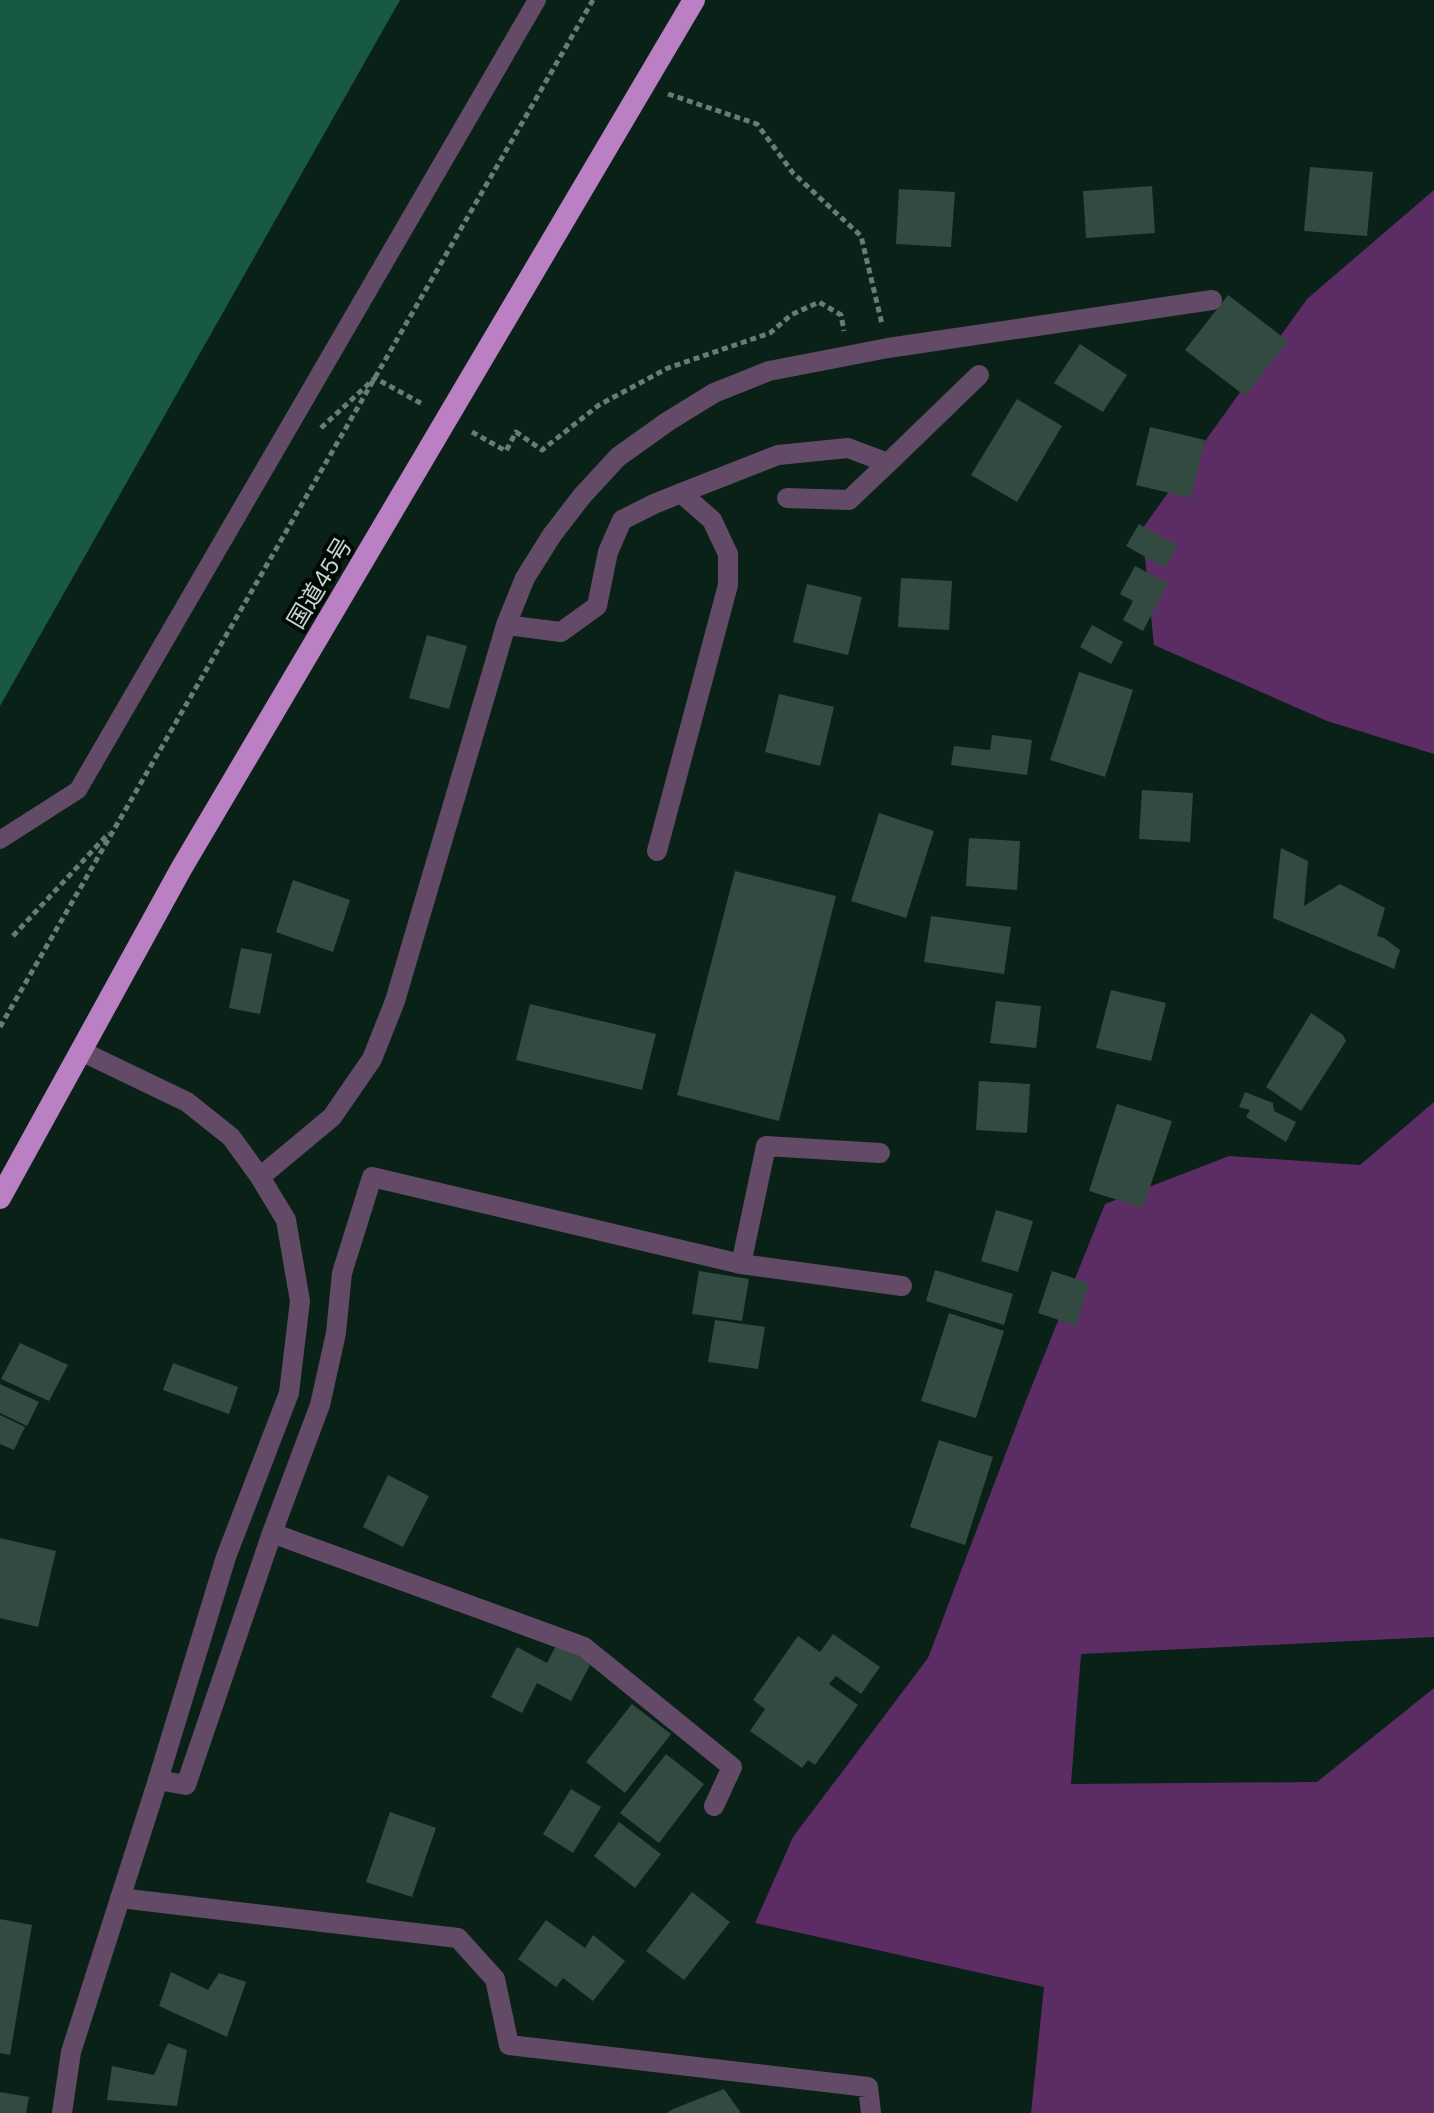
<svg xmlns="http://www.w3.org/2000/svg" width="1434" height="2113" font-family="'DM Sans','Noto Sans JP',sans-serif">
<style>
.green{fill:#5c2c64}
.water{fill:#185943}
.building{fill:#324a3f}
.lines{fill:none;stroke-linecap:round;stroke-linejoin:round}
.path{stroke:#697c74;stroke-width:5;stroke-dasharray:6 4;stroke-linecap:butt}
.service{stroke:#634a67;stroke-width:18}
.minor{stroke:#634a67;stroke-width:20}
.tertiary{stroke:#634a67;stroke-width:20}
.trunk{stroke:#ba80c3;stroke-width:22}
.labels{text-anchor:middle;stroke-width:8;stroke-linejoin:round;paint-order:stroke}
.street-label{font-size:24px;fill:#c7d5cf;stroke:#020905}
</style>
<rect width="100%" height="100%" fill="#0a2118"/>
<path class="green" d="M1434,190v564l-107,-33 -173,-76 -12,-116 165,-230z
M1434,1102v535l-353,17 -10,130 246,-2 117,-94v425h-403l13,-126 -289,-64 38,-86 135,-179 93,-245 84,-209 124,-48 131,9z"/>
<path class="water" d="M0,0h400l-400,706z"/>
<path class="building" d="M1310,167l63,5 -6,64 -63,-5z
M1152,186l3,47 -69,5 -3,-47z
M899,189l56,3 -4,55 -55,-3z
M1228,295l60,46 -43,55 -60,-46z
M1080,344l47,31 -24,37 -49,-29z
M1017,399l45,27 -45,76 -46,-27z
M1150,427l55,13 -14,58 -55,-13z
M1139,524l39,22 -13,22 -39,-22z
M1135,566l33,17 -25,48 -20,-11 10,-19 -13,-7z
M901,578l51,3 -3,49 -51,-3z
M807,584l55,13 -14,58 -55,-13z
M1092,625l31,17 -12,22 -31,-17z
M427,635l40,11 -18,63 -40,-11z
M1079,672l54,18 -28,87 -55,-17z
M779,694l55,13 -14,59 -55,-14z
M992,735l40,5 -5,35 -76,-10 3,-19 36,4z
M1142,790l51,3 -3,49 -51,-3z
M879,813l55,18 -28,87 -55,-17z
M969,838l51,3 -3,49 -51,-4z
M1281,848l27,13 -4,45 36,-22 45,24 -8,28 7,2 16,12 -6,19 -121,-51z
M735,871l101,25 -57,225 -102,-26z
M293,880l57,20 -17,52 -57,-20z
M931,916l80,11 -7,47 -80,-12z
M241,948l31,6 -12,60 -31,-6z
M1111,990l55,13 -15,58 -55,-13z
M996,1001l45,5 -5,42 -46,-5z
M530,1004l126,30 -14,56 -126,-30z
M1311,1013l32,22 3,6 -45,70 -35,-24z
M979,1081l51,3 -3,49 -51,-3z
M1245,1092l28,11 1,8 22,11 -10,20 -40,-25 4,-7 -11,-3z
M1117,1104l55,17 -29,87 -54,-17z
M996,1210l37,11 -15,51 -37,-11z
M935,1270l78,24 -9,31 -78,-24z
M699,1271l50,8 -7,42 -50,-7z
M1052,1271l37,12 -13,43 -38,-13z
M949,1313l55,18 -28,87 -55,-17z
M715,1320l50,7 -7,42 -50,-7z
M20,1343l48,22 -19,36 -48,-22z
M173,1363l65,24 -9,27 -66,-24z
M0,1384l39,18 -12,24 -27,-13z
M0,1415l25,12 -11,23 -14,-6z
M939,1440l54,17 -28,88 -55,-18z
M388,1475l41,21 -26,51 -40,-20z
M0,1538l56,13 -18,76 -38,-9z
M833,1634l47,33 -19,27 -25,-18 -7,8 29,21 -43,60 -7,-5 -6,8 -52,-37 15,-22 -12,-9 45,-64 22,16z
M559,1640l20,11 11,14 -19,36 -34,-18 -15,30 -31,-16 26,-50 30,16z
M632,1704l39,30 -46,59 -39,-31z
M666,1754l38,30 -45,59 -39,-30z
M571,1789l30,18 -28,46 -30,-19z
M390,1812l46,16 -24,69 -46,-15z
M619,1822l42,32 -26,34 -41,-32z
M692,1892l38,30 -46,58 -38,-29z
M0,1919l32,6 -22,130 -10,-2z
M546,1920l39,28 8,-13 32,26 -32,40 -30,-23 -7,9 -38,-28z
M171,1972l37,18 11,-17 27,9 -19,55 -68,-31z
M168,2043l19,7 -10,56 -70,-6 5,-34 42,9z
M724,2089l17,24h-74l6,-4z
M0,2092l29,5 -3,16h-26z"/>
<g class="lines">
<path class="path" d="M668,94l89,30 36,49 68,63 21,88
M321,428l54,-50 49,27
M472,432l34,19 10,-19 26,18 57,-45 69,-37 102,-35 21,-18 28,-13 22,13 3,16
M13,936l96,-103
M0,1027l593,-1027"/>
<path class="service" d="M0,840l78,-50 459,-790"/>
<path class="minor" d="M681,493l97,-38 70,-7 40,15 91,-88
M787,498l62,2 39,-37
M506,625l55,7 36,-26 11,-54 14,-32 32,-16 27,-11 31,27 16,34v31l-71,266
M260,1177l72,-60 40,-58 23,-58 111,-376 19,-47 27,-43 30,-39 36,-39 49,-35 47,-29 55,-22 119,-23 324,-48
M741,1264l25,-118 114,7
M272,1533l312,114 148,120 -18,39
M158,1780l28,5 86,-252 48,-128 16,-72 6,-60 30,-96 369,87 161,22
M120,1898l338,40 37,41 14,66 359,42 3,26"/>
<path class="tertiary" d="M62,2113l9,-61 87,-272 68,-223 63,-164 11,-92 -14,-81 -26,-43 -29,-40 -44,-35 -106,-51"/>
<path class="trunk" d="M0,1198l181,-329 513,-869"/>
</g>
<g class="labels">
<g class="street-label">
<text transform="translate(320 583) rotate(-59)" y="8">国道45号</text>
</g>
</g>
</svg>
